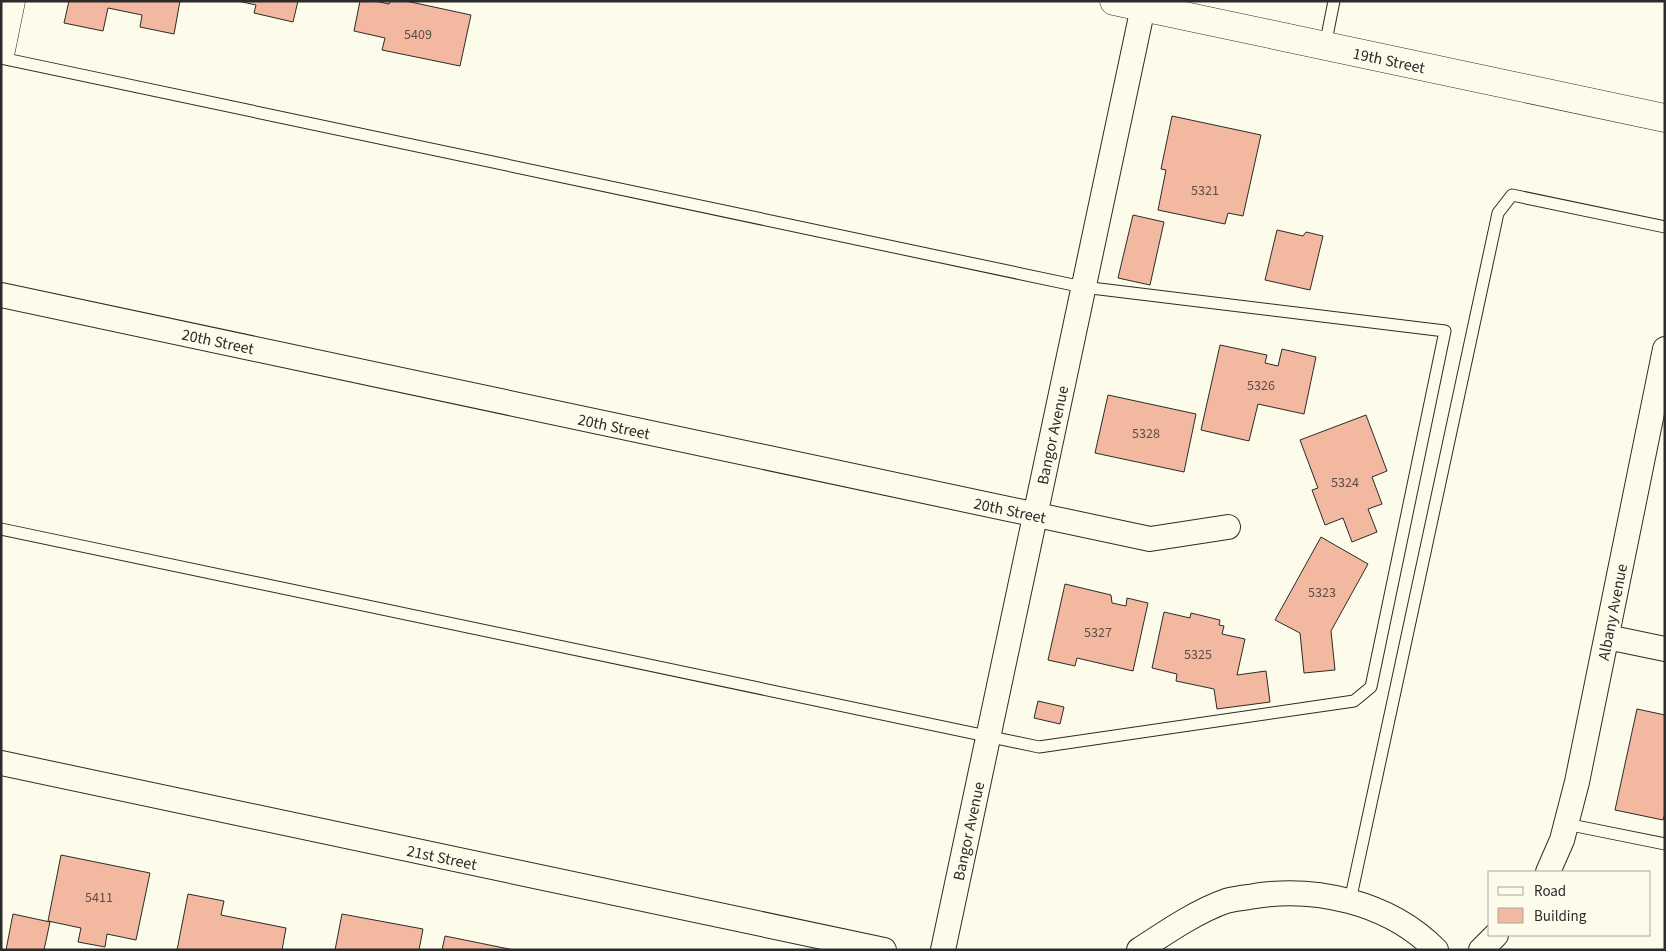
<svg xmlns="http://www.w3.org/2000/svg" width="1666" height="951" font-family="'Source Sans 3',sans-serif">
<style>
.building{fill:#f2b8a0;stroke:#2b2b2b}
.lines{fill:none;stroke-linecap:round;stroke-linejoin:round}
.service-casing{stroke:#2b2b2b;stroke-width:13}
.minor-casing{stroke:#2b2b2b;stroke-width:26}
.tertiary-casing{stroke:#2b2b2b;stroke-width:29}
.primary-casing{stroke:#2b2b2b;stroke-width:29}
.service{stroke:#fdfbea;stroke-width:11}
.minor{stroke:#fdfbea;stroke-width:24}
.tertiary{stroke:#fdfbea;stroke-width:28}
.primary{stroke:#fdfbea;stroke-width:28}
.labels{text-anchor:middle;stroke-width:4;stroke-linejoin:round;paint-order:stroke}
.number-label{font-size:14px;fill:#5d4e48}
.street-label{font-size:16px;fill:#2b2b2b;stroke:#fdfbea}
</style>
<rect width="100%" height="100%" fill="#fdfbea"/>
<path class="building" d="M69,1h111l-6,33 -34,-7 2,-12 -34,-7 -5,23 -39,-8z
M238,1h60l-5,21 -39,-9 2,-8z
M360,1h15l14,3 1,-3h16l65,14 -11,51 -78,-16 3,-12 -31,-7z
M1172,116l89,19 -18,81 -15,-3 -3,11 -67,-14 8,-40 -5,-1z
M1133,215l31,7 -14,63 -32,-7z
M1277,230l26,6 3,-4 17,4 -13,54 -45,-10z
M1220,345l47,10 -2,8 13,3 4,-17 34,8 -12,57 -46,-10 -9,37 -48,-11z
M1108,395l88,19 -12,58 -89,-19z
M1366,415l21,56 -15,6 10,27 -14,5 9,23 -25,10 -9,-24 -18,7 -13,-35 6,-2 -18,-48z
M1321,537l47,27 -37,67 4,39 -31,3 -4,-40 -25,-13z
M1065,584l46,11 1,8 14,3 1,-8 21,5 -15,68 -56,-13 -2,8 -27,-6z
M1164,612l26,6 1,-5 29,7 -1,5 5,1 -2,8 23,5 -8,36 29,-4 4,31 -53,7 -3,-20 -38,-8 1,-7 -25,-6z
M1038,701l26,6 -4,17 -26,-6z
M1637,709l28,6v98l-2,7 -48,-10z
M61,855l89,18 -14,67 -29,-6 -2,13 -27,-5 3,-14 -33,-7z
M188,894l36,7 -3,14 65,13 -4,22h-105z
M13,914l37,8 -6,28h-38z
M342,914l81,15 -4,21h-84z
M445,936l69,14h-72z"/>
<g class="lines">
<defs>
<path id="service" d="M1325,46l9,-45
M1,58l1082,229 362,44 -74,356 -17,14 -315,46 -1038,-218
M1566,824l99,20
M1350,901l148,-688 14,-18 153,32"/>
<path id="minor" d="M1,295l1149,244 78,-12
M1607,637l58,12
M1,763l883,187
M1548,872l14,-32 15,-58 88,-433
M943,950l200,-943
M1139,950c26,-17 58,-39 87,-49 7,-2 15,-3 23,-4 64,-12 140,5 187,53
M1481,950l15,-15"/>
<path id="tertiary" d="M1,50l10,-49"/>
<path id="primary" d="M1114,1l551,117"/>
</defs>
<use href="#service" class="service-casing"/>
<use href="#minor" class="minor-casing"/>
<use href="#tertiary" class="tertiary-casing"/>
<use href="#primary" class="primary-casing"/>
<use href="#service" class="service"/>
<use href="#minor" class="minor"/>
<use href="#tertiary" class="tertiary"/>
<use href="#primary" class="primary"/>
</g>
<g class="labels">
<g class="number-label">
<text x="418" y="39">5409</text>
<text x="1205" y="195">5321</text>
<text x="1261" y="390">5326</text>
<text x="1146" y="438">5328</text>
<text x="1345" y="487">5324</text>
<text x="1322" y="597">5323</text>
<text x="1098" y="637">5327</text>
<text x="1198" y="659">5325</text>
<text x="99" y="902">5411</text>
</g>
<g class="street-label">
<text transform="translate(1389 60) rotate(12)" y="6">19th Street</text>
<text transform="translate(218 341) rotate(12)" y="6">20th Street</text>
<text transform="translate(614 426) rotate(12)" y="6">20th Street</text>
<text transform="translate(1052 435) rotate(-78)" y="6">Bangor Avenue</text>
<text transform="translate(1010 510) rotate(12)" y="6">20th Street</text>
<text transform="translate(1612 612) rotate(-79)" y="6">Albany Avenue</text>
<text transform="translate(968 831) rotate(-78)" y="6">Bangor Avenue</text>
<text transform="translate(442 857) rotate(12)" y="6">21st Street</text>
</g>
</g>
<rect width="1666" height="951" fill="none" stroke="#2b2b2b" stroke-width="5"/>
<rect x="1488" y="871" width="162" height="65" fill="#fdfbea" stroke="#a9a89e"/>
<rect x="1498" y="887" width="25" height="8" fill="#fdfbea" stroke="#a9a89e"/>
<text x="1534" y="896" font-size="15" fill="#2b2b2b">Road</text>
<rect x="1498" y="908" width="25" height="15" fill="#f2b8a0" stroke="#a9a89e"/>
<text x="1534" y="921" font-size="15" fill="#2b2b2b">Building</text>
</svg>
